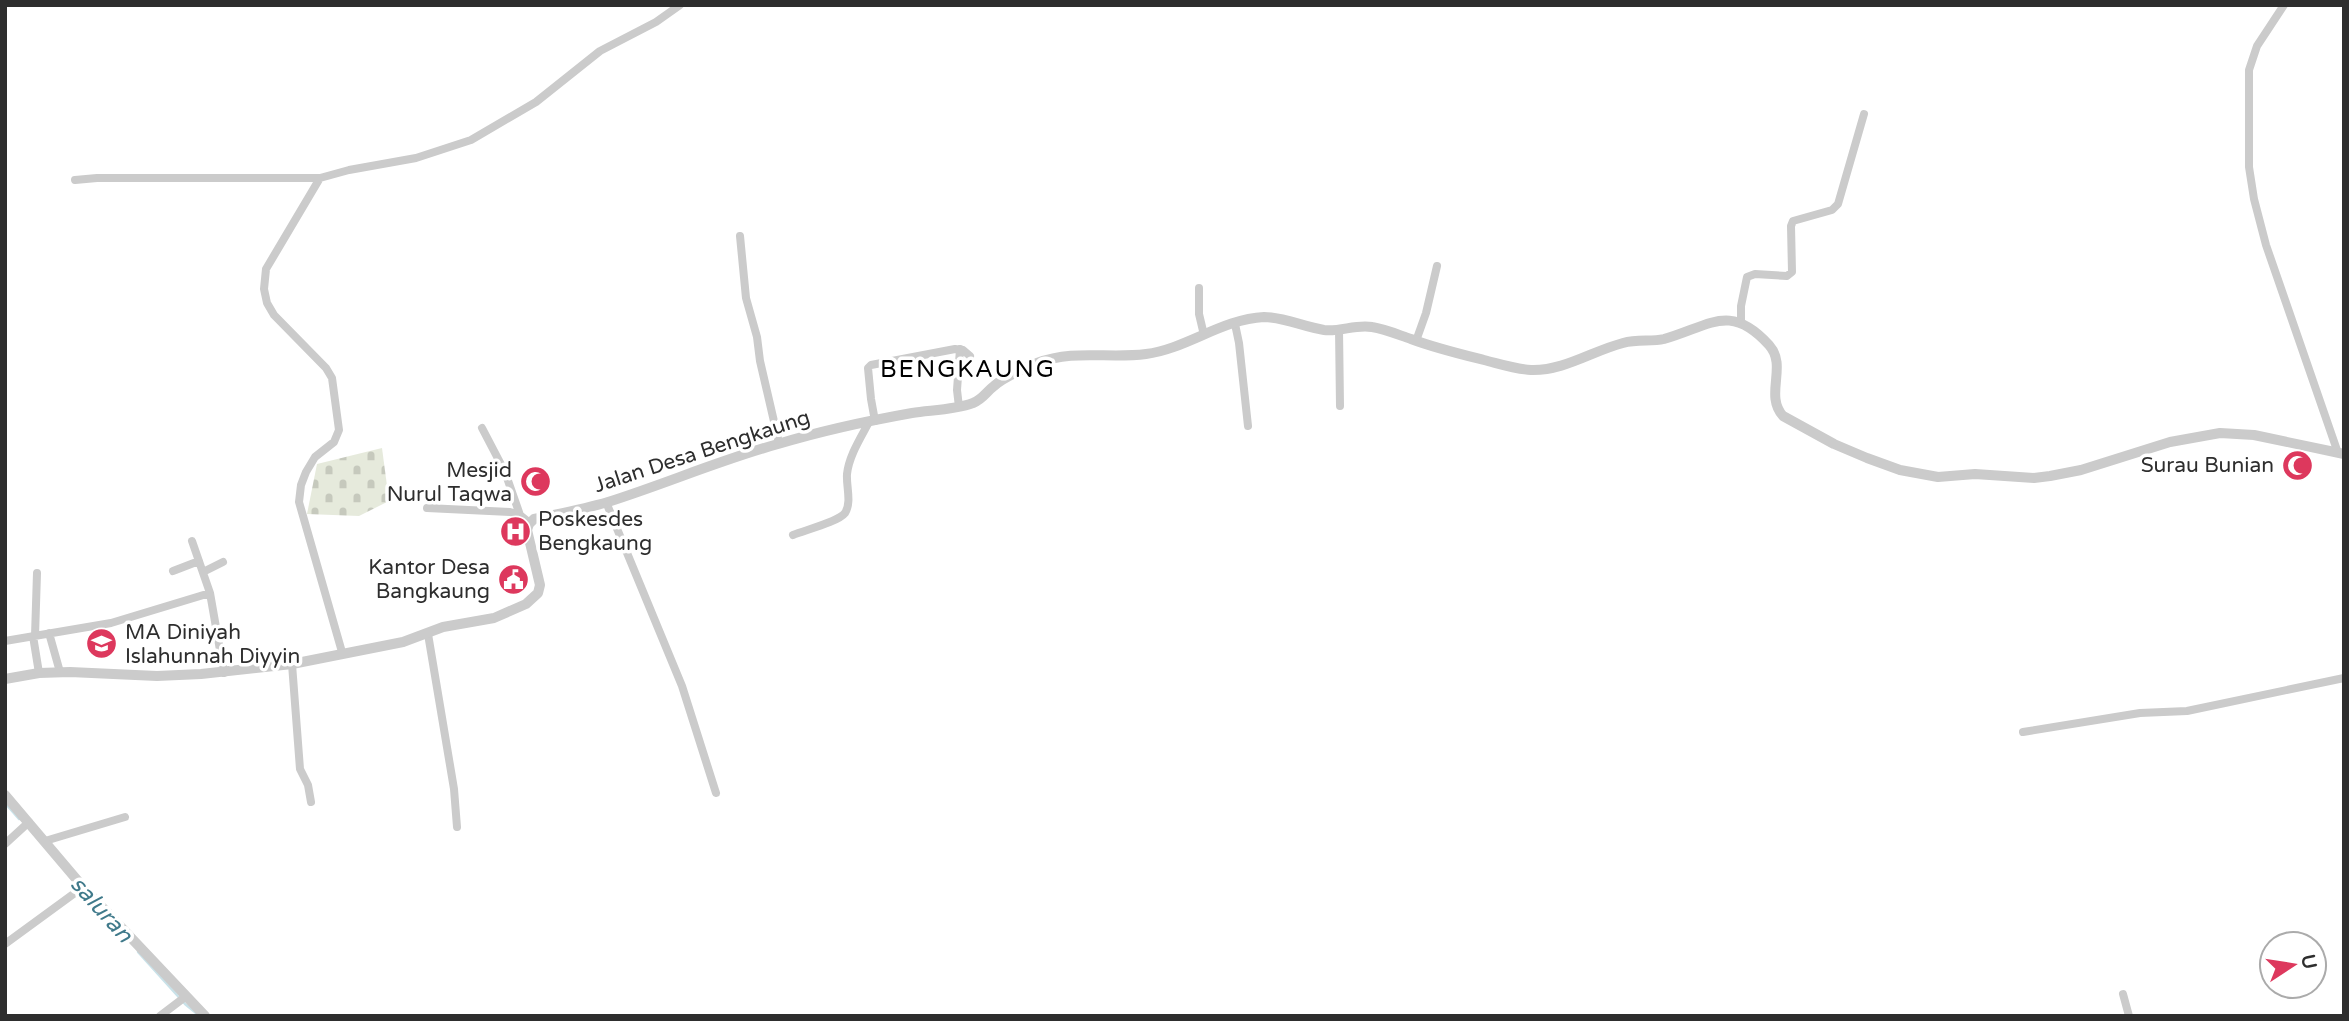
<svg xmlns="http://www.w3.org/2000/svg" width="2349" height="1021" font-family="'Varela Round',sans-serif">
<style>
.cemetery{fill:url(#cemetery-stones)}
.lines{fill:none;stroke-linecap:round;stroke-linejoin:round}
.stream{stroke:#c9e2e9;stroke-width:2.5}
.minor{stroke:#cbcbcb;stroke-width:8}
.tertiary{stroke:#cbcbcb;stroke-width:10}
.labels{text-anchor:middle;stroke-width:7;stroke-linejoin:round;paint-order:stroke}
.street-label{font-size:21px;fill:#2e2e2e;stroke:#fff}
.poi-label{font-size:21px;fill:#2e2e2e;stroke:#fff;text-anchor:end}
.water-label{font-size:23px;font-style:italic;fill:#407a8b;stroke:#fff}
.quarter-label{font-size:24px;letter-spacing:2px;fill:#000;stroke:#fff}
</style>
<defs>
<pattern id="cemetery-stones" width="16" height="16" patternUnits="userSpaceOnUse" patternTransform="scale(1.75)"><rect width="16" height="16" fill="#e6eadc"/><path d="M2 7V4a2 2 0 0 1 4 0v3zM10 15v-3a2 2 0 0 1 4 0v3z" fill="#c6c9bd"/></pattern>
</defs>
<rect width="100%" height="100%" fill="#fff"/>
<path class="cemetery" d="M382,448l7,53 -30,15 -52,-2 10,-50z"/>
<g class="lines">
<path class="stream" d="M5,803l14,16
M138,952l47,52 11,9"/>
<path class="minor" d="M2284,5l-27,41 -8,24v97l5,32 12,46 72,208
M75,180l22,-2h223
M740,236l6,62 11,39 3,24 19,82
M1199,288v26l5,21
M1741,322v-16l6,-29 8,-3 32,2 5,-4 -1,-46 2,-5 39,-11 6,-6 26,-90
M1235,324l4,19 9,83
M1339,329l1,77
M1416,341l10,-28 11,-47
M959,407l-2,-17 3,-41
M875,421l-4,-22 -3,-31 3,-3 84,-16 8,1 7,6
M482,428l23,44 15,43
M606,502l76,184 34,107
M427,508l83,4 10,3 10,8
M793,535c12,-5 45,-13 52,-22 7,-11 1,-27 2,-39 2,-18 13,-35 22,-52
M192,541l18,52 14,80
M173,571l26,-10
M203,572l20,-10
M49,633l11,39
M428,634l26,155 3,38
M33,636l6,37
M35,636l2,-63
M5,641l106,-18 99,-30
M342,652l-43,-150 2,-17 5,-13 9,-15 19,-15 5,-12 -7,-52 -6,-10 -52,-53 -7,-12 -3,-14 2,-20 54,-91 29,-8 67,-12 55,-18 65,-38 64,-51 56,-29 24,-17
M292,664l8,105 8,16 3,17
M2023,732l117,-19 47,-2 157,-33
M45,841l80,-24
M5,844l24,-22
M5,944l78,-57
M2123,994l6,22
M160,1016l25,-19"/>
<path class="tertiary" d="M5,679l34,-6 31,-1 87,4 44,-2 91,-10 111,-22 40,-15 51,-9 32,-14 12,-11 2,-8 -13,-55 2,-6 5,-5c25,-5 50,-10 74,-17 57,-18 112,-42 170,-58 43,-13 89,-23 134,-31 20,-3 42,-3 61,-10 10,-4 13,-11 21,-17 11,-10 29,-17 43,-23 38,-14 70,-4 109,-9 40,-5 76,-35 118,-37 20,0 40,10 60,13 16,2 32,-6 48,-3 13,2 27,8 39,12 24,9 49,15 73,21 16,4 31,9 47,10 33,1 61,-19 92,-27 15,-4 28,-1 41,-4 46,-13 66,-37 105,6 19,21 -5,50 14,71l51,28 33,14 33,12 38,7 37,-3 59,4 16,-2 31,-6 89,-28 50,-9 34,2 90,19
M5,795l78,92 122,129"/>
</g>
<defs>
<symbol id="mosque-disc" viewBox="-11 -11 22 22"><circle r="9.5" fill="#dd385d" stroke="#fff"/><path d="M3.5-4.9A6 6 0 1 0 3.5 4.9A5 5 0 1 1 3.5-4.9Z" fill="#fff"/></symbol>
<symbol id="hospital-disc" viewBox="-11 -11 22 22"><circle r="9.5" fill="#dd385d" stroke="#fff"/><path d="M-5-5h3v3.5h4V-5h3V5h-3V1.5h-4V5h-3Z" fill="#fff"/></symbol>
<symbol id="civic-disc" viewBox="-11 -11 22 22"><circle r="9.5" fill="#dd385d" stroke="#fff"/><path d="M-.6-6.5H3V-4.5H.6V-3L4-1V1h2V6H-6V1h2V-1L-.6-3ZM-1.2 2.5V6h2.4V2.5Z" fill="#fff"/></symbol>
<symbol id="school-disc" viewBox="-11 -11 22 22"><circle r="9.5" fill="#dd385d" stroke="#fff"/><path d="M0-5L7-2L0 1L-7-2ZM-4 1L0 2.5L4 1V4Q0 6-4 4Z" fill="#fff"/></symbol>
</defs>
<g fill-rule="evenodd">
<use href="#mosque-disc" x="2280" y="448" width="35" height="35"/>
<use href="#mosque-disc" x="518" y="464" width="35" height="35"/>
<use href="#hospital-disc" x="498" y="514" width="35" height="35"/>
<use href="#civic-disc" x="496" y="562" width="35" height="35"/>
<use href="#school-disc" x="84" y="626" width="35" height="35"/>
</g>
<g class="labels">
<g class="street-label">
<text transform="translate(702 451) rotate(-18)" y="7">Jalan Desa Bengkaung</text>
</g>
<g class="poi-label">
<text x="2274" y="472">Surau Bunian</text>
<text x="512" y="477">Mesjid<tspan x="512" dy="24">Nurul Taqwa</tspan></text>
<text x="538" y="526" text-anchor="start">Poskesdes<tspan x="538" dy="24">Bengkaung</tspan></text>
<text x="490" y="574">Kantor Desa<tspan x="490" dy="24">Bangkaung</tspan></text>
<text x="125" y="639" text-anchor="start">MA Diniyah<tspan x="125" dy="24">Islahunnah Diyyin</tspan></text>
</g>
<g class="water-label">
<text transform="translate(102 909) rotate(48)" y="8">saluran</text>
</g>
<g class="quarter-label">
<text x="968" y="377">BENGKAUNG</text>
</g>
</g>
<rect width="2349" height="1021" fill="none" stroke="#2e2e2e" stroke-width="14"/>
<g transform="translate(2293 965) rotate(78)"><circle r="33" fill="#ffffff" stroke="#ababab" stroke-width="2"/>
<path d="M0-5L12 26L0 18L-12 26Z" fill="#dd385d"/>
<text y="-10" font-size="19" font-weight="bold" text-anchor="middle" fill="#2e2e2e">U</text>
</g>
</svg>
